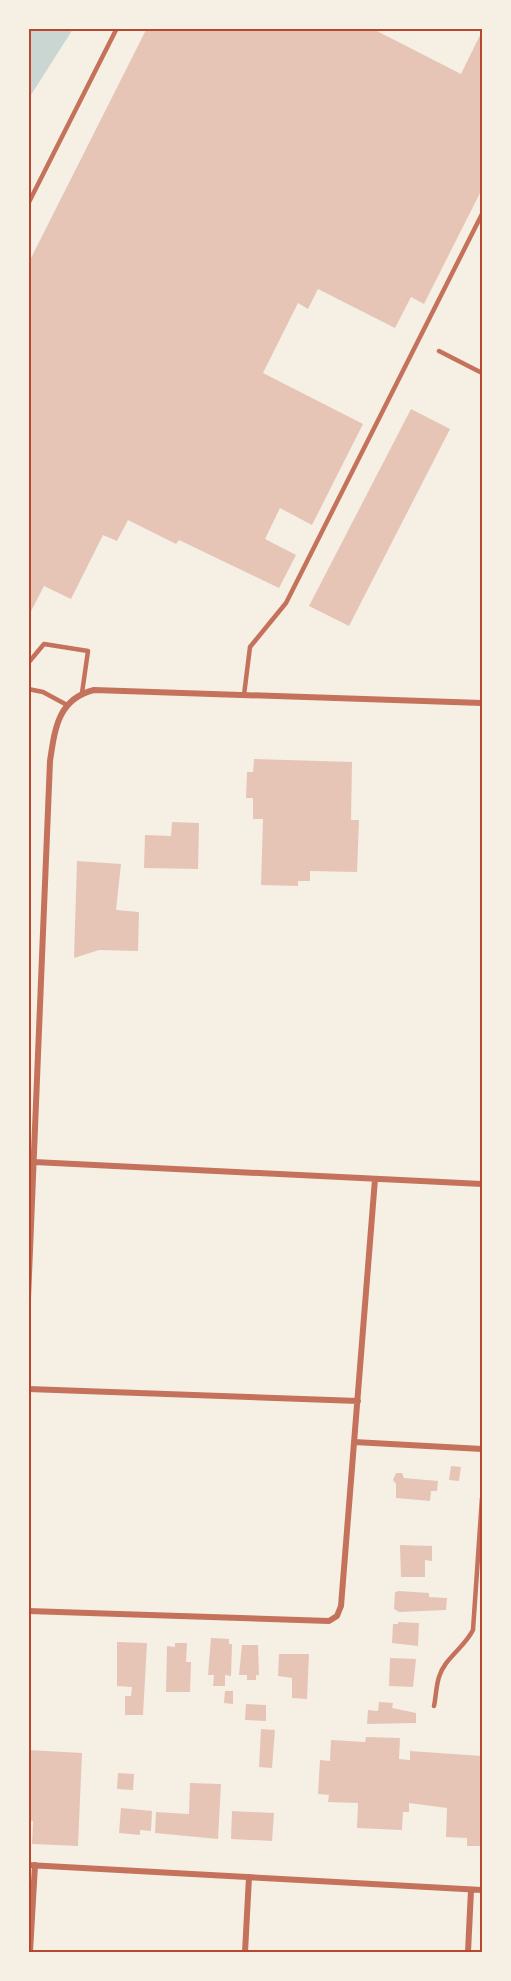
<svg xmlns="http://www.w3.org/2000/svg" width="511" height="1981" font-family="'IBM Plex Sans',sans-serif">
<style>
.water{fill:#c9d6d2}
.building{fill:#e6c5b7}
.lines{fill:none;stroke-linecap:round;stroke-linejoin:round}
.service{stroke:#c5725c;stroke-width:4.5}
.minor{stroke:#c5725c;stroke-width:6}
.neatline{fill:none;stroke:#b5482f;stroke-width:2}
</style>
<rect width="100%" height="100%" fill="#f6efe4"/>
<path class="water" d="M29,28l44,1 -44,69 -1,-69z"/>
<path class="building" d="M147,28h224l90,46 21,-43v158l-58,115 -13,-7 -16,31 -77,-39 -10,20 -10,-6 -35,70 100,51 -51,101 -32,-17 -15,31 31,16 -17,33 -100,-48 -3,4 -48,-24 -11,21 -14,-6 -32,64 -27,-13 -16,31v-353z
M411,409l39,20 -101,197 -40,-20z
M254,759l98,3 -1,58h8l-2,52 -47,-1v10h-12v5l-37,-1 2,-66h-10v-21h-7l1,-26h6z
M172,822l27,1 -1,46 -54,-1 1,-33 26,1z
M77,861l44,3 -5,46 23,2 -1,39 -39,-1 -25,8z
M451,1466l10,1 -2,14 -10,-1z
M396,1473h6l2,5 34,3 -1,10h-6l-1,10 -34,-3v-14l-3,-4z
M400,1545l32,1v15l-7,-1v17h-24z
M399,1591l30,2v4l18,1 -1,12 -47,2 -5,-3 1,-17z
M398,1622l21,1 -1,23 -26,-3 1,-19h5z
M211,1638l18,1v5h3l-1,32 -6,-1v11h-12l1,-11h-6z
M117,1642l30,1 -4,72h-18v-19h6l1,-9 -15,-1z
M175,1643h12l-1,19h5l-1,30h-24l1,-46 8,1z
M242,1645h16l1,30h-3v5h-9v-5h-8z
M279,1654h30l-2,45 -15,-1v-20l-14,-2z
M390,1658l26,1 -3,28 -24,-1z
M225,1691h8v13l-9,-1z
M379,1702l14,1 -1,5 24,5v10l-49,1 1,-14 10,1z
M246,1704l20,1v16l-21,-1z
M261,1729l14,1 -3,38 -13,-1z
M366,1737l34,1 -1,21 11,1v-9l72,5v90h-15v-8l-21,-1 1,-29 -38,-5v9h-6l-1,18 -45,-2 1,-25 -30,-1 1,-7 -11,-1 2,-34 10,1 1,-21 34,2z
M28,1750l54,3 -4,93 -46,-2 1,-23 -5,-1z
M118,1773l16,1 -1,16 -16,-1z
M190,1783l31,1 -3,55 -63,-6 1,-21 33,2z
M121,1808l31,3 -1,20 -11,-1v5l-21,-2z
M232,1811l42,2 -2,28 -41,-2z"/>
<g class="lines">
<path class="service" d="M28,204l89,-176
M439,351l43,22
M28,669l1,-7 15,-18 44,7 -6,42
M28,689l15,3 24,13
M244,695l6,-48 36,-44 196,-389
M434,1706c2,-9 2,-20 5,-29 5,-18 25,-29 34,-47l9,-132"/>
<path class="minor" d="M34,1162l448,22
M28,1299l22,-538c5,-33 8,-62 44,-71l388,13
M28,1389l330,12
M354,1442l128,7
M28,1611l301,10 8,-5 4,-10 34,-427
M28,1865l454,25
M30,1952l5,-87
M245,1952l4,-75
M468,1952l3,-62"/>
</g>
<rect width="511" height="1981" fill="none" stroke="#f6efe4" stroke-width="60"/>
<rect x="30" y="30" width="451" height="1921" class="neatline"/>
</svg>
